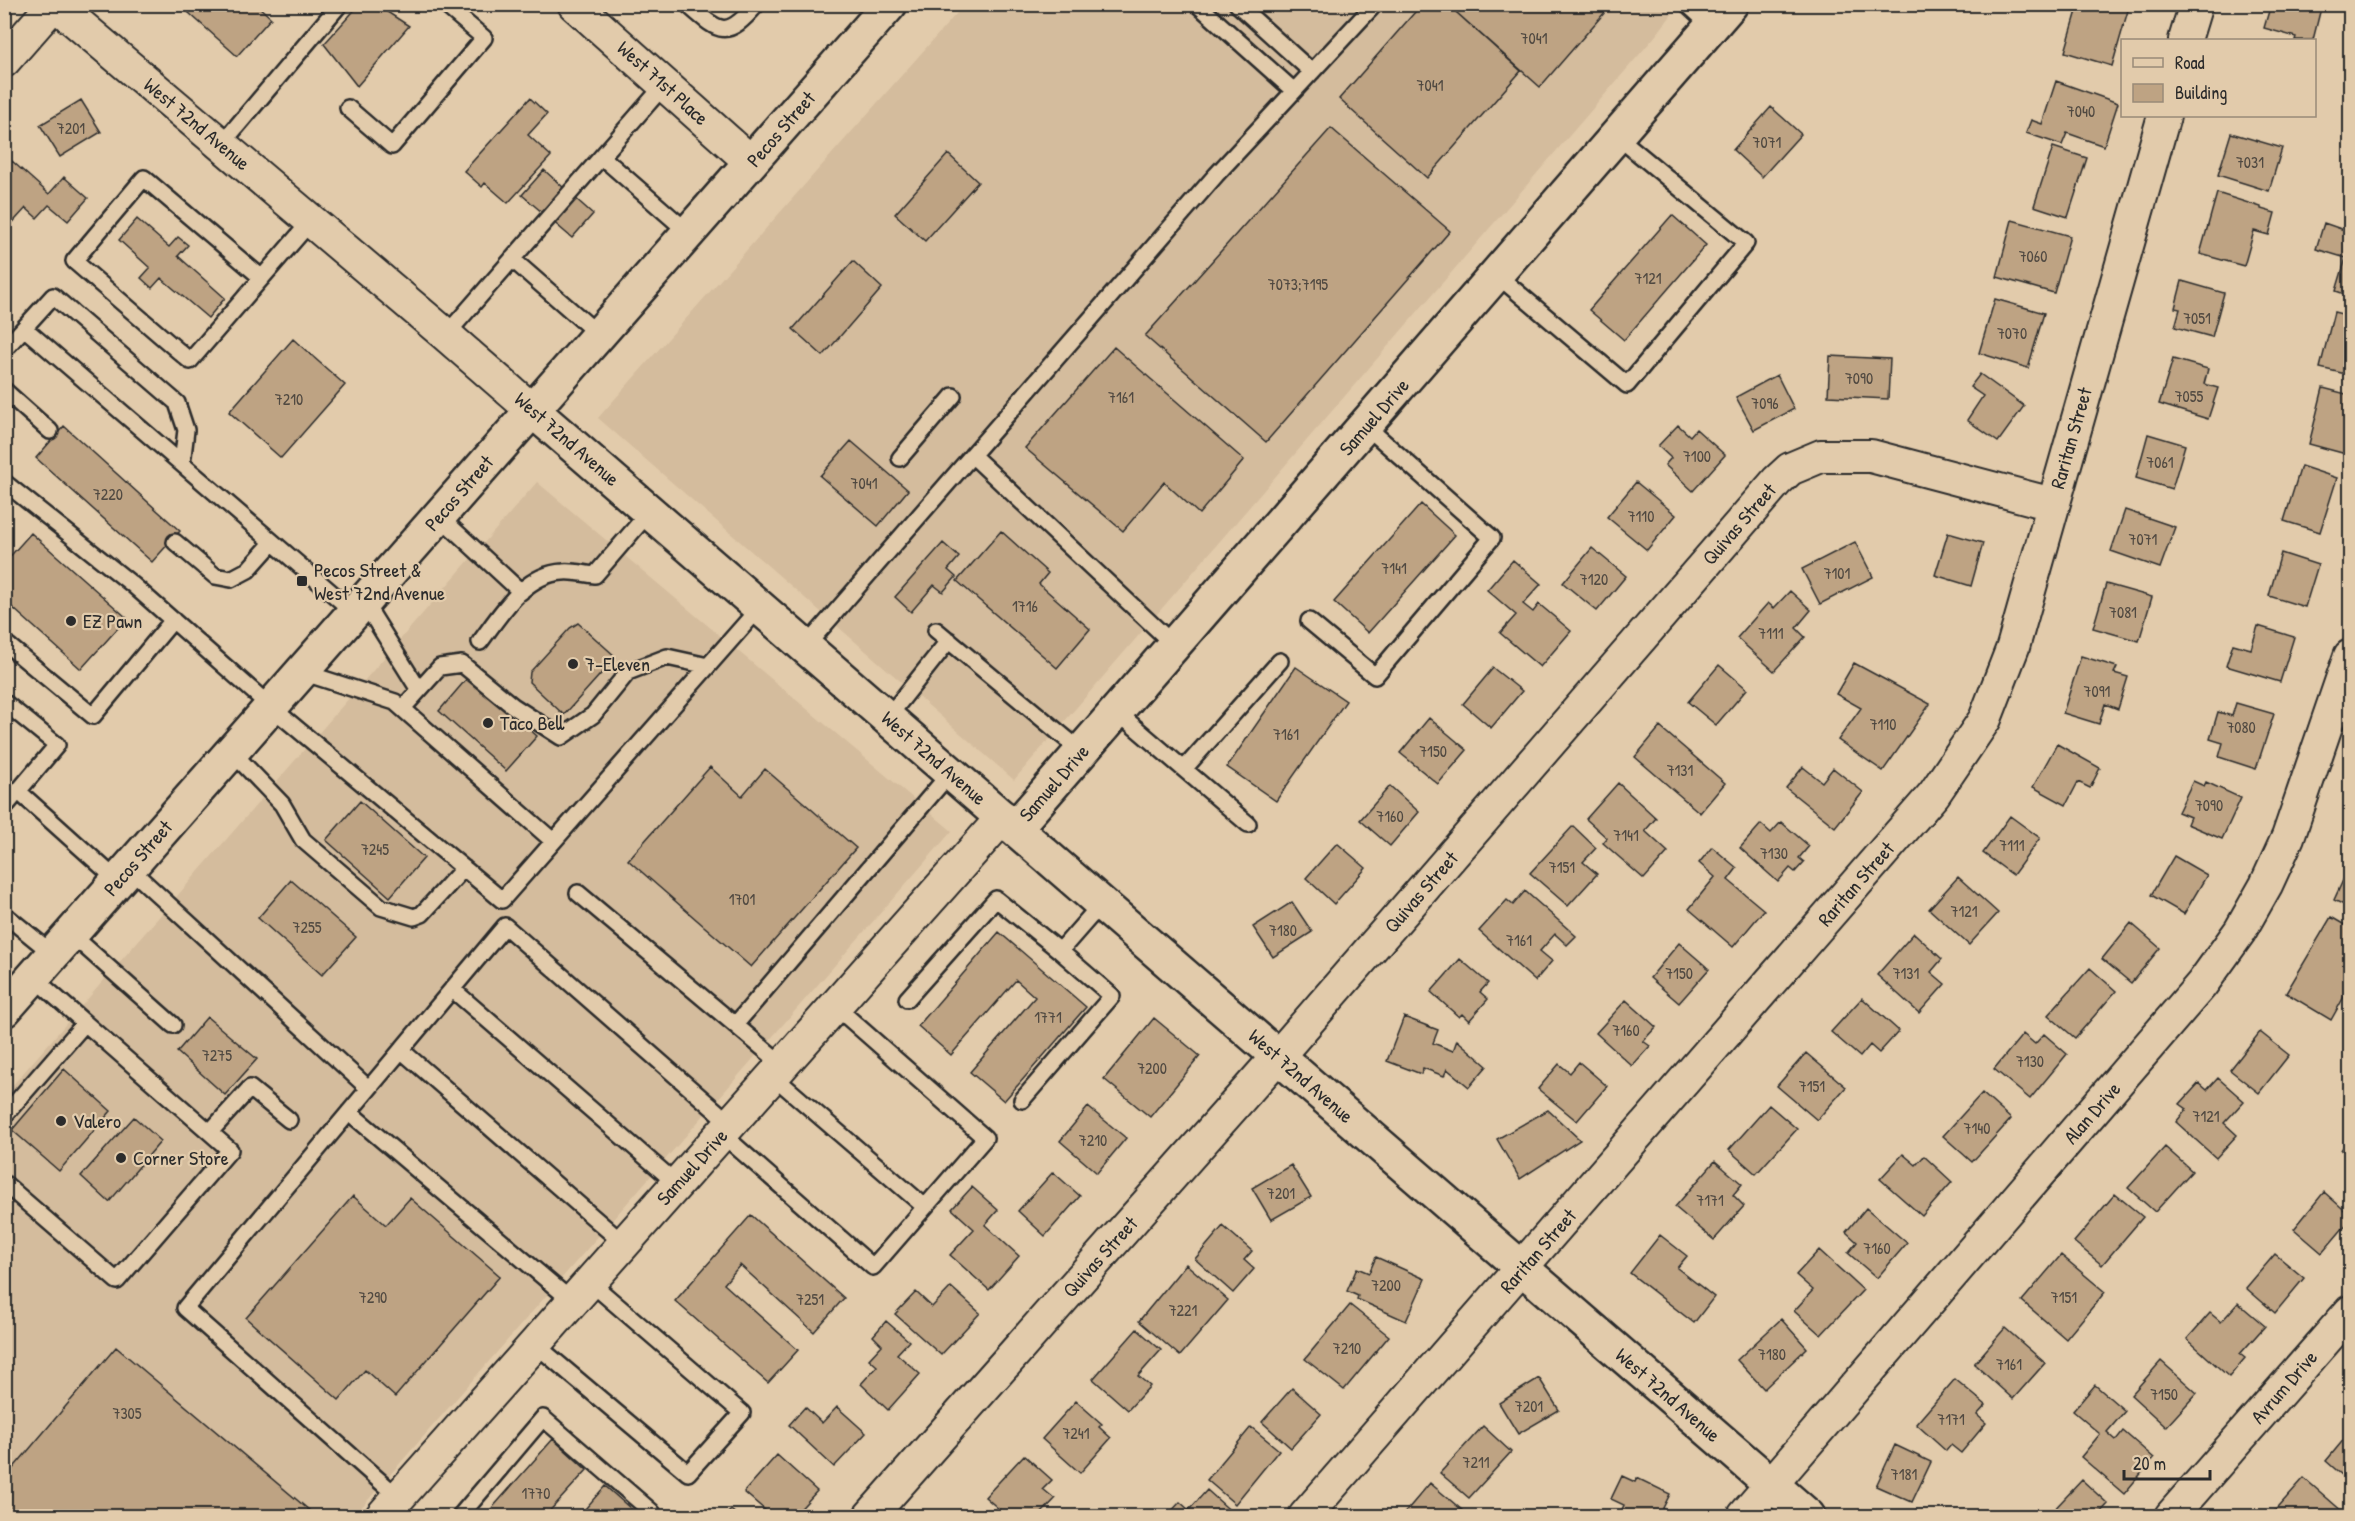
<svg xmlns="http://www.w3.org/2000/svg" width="2355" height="1521" font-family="'Patrick Hand',sans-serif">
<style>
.built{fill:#d4bc9d}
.building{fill:#bea383;stroke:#2b2b2b;stroke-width:1.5}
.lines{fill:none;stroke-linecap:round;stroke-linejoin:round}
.lane-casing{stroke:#2b2b2b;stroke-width:20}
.street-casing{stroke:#2b2b2b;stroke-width:36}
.secondary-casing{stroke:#2b2b2b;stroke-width:38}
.lane{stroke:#e2cbab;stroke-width:15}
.street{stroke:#e2cbab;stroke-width:32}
.secondary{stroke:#e2cbab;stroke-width:33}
.poi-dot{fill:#2b2b2b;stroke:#e2cbab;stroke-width:2}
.labels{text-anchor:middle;stroke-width:4.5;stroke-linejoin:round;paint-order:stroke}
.number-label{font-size:16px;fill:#504941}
.street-label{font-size:20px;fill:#2b2b2b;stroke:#e2cbab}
.poi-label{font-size:20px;fill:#2b2b2b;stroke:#e2cbab;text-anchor:start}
</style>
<rect width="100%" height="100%" fill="#e2cbab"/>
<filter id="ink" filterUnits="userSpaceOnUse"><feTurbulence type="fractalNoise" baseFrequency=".0167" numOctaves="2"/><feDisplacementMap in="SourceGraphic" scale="12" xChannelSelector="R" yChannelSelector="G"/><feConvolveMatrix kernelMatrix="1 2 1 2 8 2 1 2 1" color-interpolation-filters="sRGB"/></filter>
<g filter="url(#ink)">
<path class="built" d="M964,5h715l-22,29 -643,746 -416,-362z
M537,482l415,349 -598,685h-349v-422z"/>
<path class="building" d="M179,4h77l15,14 -34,38z
M360,4h15l34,22 -52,60 -33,-42z
M1422,4h25l74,67 -94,107 -88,-79z
M1447,4h165l-72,83z
M2079,4h40l10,3 -17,59 -47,-14z
M2271,4h51l-9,36h-18l1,-3 -32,-9z
M2056,81l62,22 -14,43 -37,-13 -5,12 -36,-12 5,-13 11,4z
M530,98l17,16 -19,21 23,21 -43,47 -23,-20 -3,4 -18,-16z
M81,100l20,32 -41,25 -20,-32z
M1771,107l30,27 -39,43 -29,-27z
M1331,128l119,103 -184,211 -121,-106z
M2231,133l51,15 -13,43 -51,-16z
M2053,147l34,11 -19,59 -34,-11z
M948,154l30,28 -53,59 -30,-27z
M12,161l37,33 15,-17 24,21 -20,23 -19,-16 -12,13 -11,-10 -22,24v-62z
M544,170l49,44 -21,24 -50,-43z
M2217,193l44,14v2l14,4 -6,22 -15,-4 -10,35 -44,-12z
M1672,215l34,30 -82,95 -35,-30z
M137,219l32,28 9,-10 10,8 -10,11 47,42 -17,20 -47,-40 -9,10 -11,-10 9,-10 -31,-28z
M2012,220l58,16 -16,57 -57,-16z
M2324,223l26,9v64l-14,-5 10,-33 -30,-9z
M853,261l29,27 -59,68 -30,-27z
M2182,281l42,12 -12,44 -37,-10 5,-18 -5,-1z
M1995,299l49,14 -16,55 -49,-15z
M2334,312l16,4v59l-30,-7z
M293,339l52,46 -64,73 -52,-46z
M1114,347l130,113 -45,54 -35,-32 -41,49 -98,-83z
M1830,356l60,3 -2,40 -60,-3z
M2173,359l35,10 -4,15 14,4 -10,31 -49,-15z
M1980,374l44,32 -26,36 -31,-22 16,-24 -13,-9z
M1777,375l17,34 -40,21 -18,-33z
M2323,388l27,7v42l-4,17 -37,-10z
M1678,425l12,11 6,-7 29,26 -32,36 -28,-26 6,-7 -13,-12z
M64,426l116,105 -28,31 -116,-104z
M2148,434l37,11 -13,44 -36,-11z
M851,441l57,49 -30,36 -58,-50z
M2301,466l36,12 -17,54 -36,-11z
M1636,482l40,33 -29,35 -40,-33z
M1421,504l34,31 -87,98 -34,-31z
M2125,510l50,17 -15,41 -49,-17z
M1001,531l47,42 -9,11 51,45 -33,39 -100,-87z
M31,533l96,85 -46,51 -77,-69v-37z
M1948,533l35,10 -12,43 -36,-11z
M1855,542l18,35 -53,27 -18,-35z
M943,543l16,14 -11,13 8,7 -13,15 -9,-7 -23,27 -16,-15z
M1592,548l34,28 -29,35 -34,-28z
M2281,553l37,12 -13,42 -36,-11z
M1513,560l28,24 -18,20 10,8 6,-8 32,27 -31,36 -40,-34 16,-18 -29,-25z
M2106,584l46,13 -13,44 -46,-13z
M1790,591l21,19 -15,18 9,9 -31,34 -37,-33 31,-35 6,5z
M578,623l38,34 -52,58 -35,-33 1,-10 40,-44z
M2258,626l36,11 -14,45 -54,-16 7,-22 18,5z
M2081,656l36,11 -3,6 14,4 -10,32 -13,-5 -6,20 -36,-11z
M1854,663l76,41 -47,67 -45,-31 23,-32 -25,-14z
M1719,665l28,24 -31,36 -28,-23z
M1296,667l50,34 -70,100 -49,-34z
M1493,668l29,23 -31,37 -28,-24z
M469,676l68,60 -31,35 -67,-60z
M2236,703l38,11 -18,55 -37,-12 4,-14 -13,-4 8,-27 14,4z
M1429,718l38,32 -29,34 -38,-31z
M1660,727l65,56 -25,30 -65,-56z
M2057,744l43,24 -10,20 -12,-6 -12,23 -33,-18z
M710,767l32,29 23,-27 91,79 -105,119 -123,-107z
M1803,767l19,15 11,-14 30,24 -28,35 -49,-39z
M2193,781l11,5 2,-4 35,16 -19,41 -35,-15 3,-7 -12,-5z
M1618,783l38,35 -11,13 23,21 -24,27 -41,-36 4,-5 -21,-19z
M1390,786l29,26 -29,34 -30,-26z
M360,801l64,57 -34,39 -64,-57z
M2010,816l30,22 -27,37 -30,-22z
M1781,822l28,24 -10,12 5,4 -9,10 -5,-4 -12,14 -38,-34 21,-24 10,9z
M1573,826l23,22 -13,14 14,12 -29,32 -38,-33z
M1337,843l29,25 -32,36 -28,-26z
M1712,847l25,21 -9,12 36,30 -31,37 -44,-38 26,-32 -16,-14z
M2174,856l33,19 -23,39 -33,-19z
M2350,865v43l-16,-8z
M1958,877l40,36 -29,32 -40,-36z
M291,880l65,57 -34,38 -64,-57z
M1525,891l51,45 -9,9 -12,-11 -15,17 12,10 -17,20 -56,-50 28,-31 6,5z
M1292,902l20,30 -39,25 -20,-30z
M2331,917l19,11v30l-3,5 3,3v20l-19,34 -45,-27z
M2131,923l29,25 -29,35 -29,-24z
M999,932l87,75 -82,94 -34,-29 65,-75 -19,-17 -65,75 -33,-29z
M1914,933l28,26 -11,13 14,12 -26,29 -42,-38z
M1679,943l30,26 -30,34 -29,-25z
M1460,959l28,24 -8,9 8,7 -19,22 -7,-7 -3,3 -28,-25z
M2090,968l26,23 -41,47 -27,-23z
M1862,998l37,33 -20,22 -9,-8 -10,12 -29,-25z
M1626,1000l30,27 -13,14 7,5 -18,20 -36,-33z
M207,1017l50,42 -32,36 -48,-43z
M1404,1017l34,13 -5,13 20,8 4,-11 30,26 -18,21 -22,-18 -3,7 -21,-8 -2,6 -34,-13z
M1154,1018l46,38 -50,61 -46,-38z
M2260,1032l29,23 -30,38 -29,-23z
M2023,1034l12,10 9,-10 23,20 -37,45 -36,-30z
M1806,1053l40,34 -29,33 -40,-34z
M1579,1062l28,24 -30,35 -39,-32 21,-25 11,9z
M64,1069l47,42 -52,60 -47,-41z
M2218,1078l26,23 -20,22 13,12 -21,23 -40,-36 11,-13 -7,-5 19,-21 8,7z
M1982,1093l29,26 -39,43 -29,-26z
M1769,1105l28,24 -41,45 -27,-24z
M1088,1107l38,31 -29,35 -37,-32z
M1548,1110l32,30 -60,39 -23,-40z
M134,1117l27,24 -52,61 -28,-26z
M2350,1137v20l-9,-7z
M2165,1147l27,24 -37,41 -27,-24z
M1903,1154l13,11 8,-9 28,26 -30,34 -42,-37z
M1715,1161l27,23 -9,11 11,11 -30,34 -39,-33z
M1291,1165l20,32 -40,23 -19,-32z
M1053,1172l27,24 -35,40 -27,-25z
M972,1187l26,23 -13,15 34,31 -30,34 -39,-35 24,-26 -22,-20z
M2324,1192l26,23v5l-28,33 -28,-24z
M2115,1194l28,23 -41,48 -28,-23z
M353,1196l33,29 24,-27 90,78 -105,121 -30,-27 -26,30 -93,-82z
M1866,1208l41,35 -30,35 -29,-25 9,-11 -11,-10z
M751,1215l93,83 -30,34 -74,-67 -16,19 74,66 -30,33 -93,-82z
M1223,1226l29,25 -8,9 10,9 -21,24 -38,-34z
M1660,1235l27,21 -10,12 37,29 -20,26 -64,-50z
M1819,1250l44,40 -42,45 -27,-24 19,-21 -17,-15z
M2275,1254l29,24 -29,35 -29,-25z
M2061,1255l44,37 -39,47 -44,-38z
M1376,1257l49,22 -19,42 -49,-22 1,-3 -11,-5 10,-23 12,5z
M1186,1264l42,36 -48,56 -41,-35z
M951,1287l29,26 -39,42 -46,-41 21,-22 16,15z
M2238,1303l27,23 -25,28 5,4 -16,19 -42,-38 23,-26 11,9z
M1350,1305l39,31 -45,54 -39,-31z
M1781,1319l26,29 -43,41 -27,-29z
M886,1321l23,20 -12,13 23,20 -32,36 -27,-26 16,-18 -8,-7 13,-14 -9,-9z
M2005,1328l40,35 -32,36 -39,-35z
M1137,1329l24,21 -23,26 12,10 -22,24 -35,-31z
M116,1347l200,169h-309l-3,-1v-36z
M2161,1361l36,32 -31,34 -35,-32z
M1539,1378l20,32 -41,24 -19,-31z
M1955,1379l31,26 -9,10 9,8 -25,30 -10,-8 -5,6 -30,-27z
M2095,1385l30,26 -18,21 9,8 7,-9 31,27 -30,36 -43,-37 19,-23 -27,-23z
M1292,1388l29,26 -30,34 -29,-26z
M1076,1401l26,23 -3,3 12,11 -31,35 -38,-34z
M805,1407l17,16 15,-16 29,26 -32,34 -45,-42z
M1483,1426l28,26 -42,46 -29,-25z
M1251,1427l28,23 -44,54 -28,-24z
M2350,1432v50l-24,-21z
M553,1439l34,31 -42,46h-60z
M1895,1445l36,17 -19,40 -36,-16z
M777,1455l40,36 -23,25h-22l-28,-24z
M1024,1455l28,25 -9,9 12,10 -16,17h-32l-22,-19z
M1622,1476l13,6 2,-4 33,16 -11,22h-40l5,-11 -13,-6z
M2304,1478l39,34 -4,4h-69z
M2082,1480l26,24 -11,12h-49z
M1430,1483l39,33h-67z
M605,1486l34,30h-60z
M1207,1490l28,25 -2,1h-66l13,-14 9,8z
M731,1510l7,6h-13z"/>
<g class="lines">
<defs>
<path id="lane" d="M687,4c33,29 39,36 70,0
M1197,4l97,87
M1237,4l75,68
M1687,4l25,23
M348,108l44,38 92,-108 -40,-34
M221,145l119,-141
M602,157l87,76
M512,259l87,76
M1497,275l130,110 119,-142 -129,-107
M262,278l-118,-100 -70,83 116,100 121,-140
M24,328l331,285
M446,335l219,-251
M4,350l49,-54 124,107 9,27 -4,34
M4,390l46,41
M972,455l202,190
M900,458l53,-62
M4,482l129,103 138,122 231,193 258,-293
M439,516l82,76
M175,542l40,34 16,3 17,-9 24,-27
M364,602l55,88
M1309,621l66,55 117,-138 -126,-112
M936,630l145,121
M4,642l89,74 80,-96
M480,642c21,-28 44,-68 83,-70 10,-1 22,2 32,3l55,-64
M806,646l410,-471 159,-171
M302,672l93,30 158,139
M4,702l53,43 -53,63
M403,708l37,-41 22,-3 51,42 48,31 32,-22 35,-43 39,-15 41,9
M1116,711l132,113
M888,717l61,-77
M231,751l51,53 21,36 78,67 33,10 8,-3 42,-46
M1184,769l96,-108
M19,792l99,89
M129,868l239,220
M578,893l205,172
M4,914l49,40
M71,934l102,91
M33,977l52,46
M452,989l225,195
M907,999l89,-100 64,52
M735,1025l216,-253
M401,1050l223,194
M773,1076l152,131
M1022,1100l90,-104 -52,-45 42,-48
M349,1112l224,190
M4,1116l81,-93 145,127 -113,131 -113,-98
M210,1132l40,-44 39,32
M722,1134l151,133 112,-129 -150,-132
M535,1344l153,129 54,-60 -152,-131
M399,1498l-214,-190 320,-382 226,198
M460,1516l83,-98 109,94 -4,4"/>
<path id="street" d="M55,4l391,331 86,75
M574,4l177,158
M2185,40l11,-36
M4,61l50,-57
M382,1516l621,-699
M870,1516l408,-460 499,-575 13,-12 31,-13h50l181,48
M1305,1516l629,-722 51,-75 28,-72 151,-531
M1744,1516l458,-532 38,-53 26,-46 22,-48 62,-181
M2171,1516l179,-204"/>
<path id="secondary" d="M532,410l1276,1106
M1015,828l716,-824
M4,1010l886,-1006"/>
</defs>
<use href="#lane" class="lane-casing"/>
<use href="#street" class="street-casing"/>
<use href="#secondary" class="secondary-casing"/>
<use href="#lane" class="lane"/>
<use href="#street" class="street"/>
<use href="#secondary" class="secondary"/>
</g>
</g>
<g class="poi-dot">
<rect x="296" y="575" width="12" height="12" rx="3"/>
<circle cx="71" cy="621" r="6"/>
<circle cx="573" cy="664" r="6"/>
<circle cx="488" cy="723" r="6"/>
<circle cx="61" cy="1121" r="6"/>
<circle cx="121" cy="1158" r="6"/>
</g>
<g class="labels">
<g class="number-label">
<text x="1534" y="44">7041</text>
<text x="1430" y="91">7041</text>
<text x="2081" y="117">7040</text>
<text x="71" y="134">7201</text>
<text x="1767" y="148">7071</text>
<text x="2250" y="168">7031</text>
<text x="2033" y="262">7060</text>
<text x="1648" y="284">7121</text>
<text x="1298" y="290">7073;7195</text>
<text x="2197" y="324">7051</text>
<text x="2012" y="339">7070</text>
<text x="1859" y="384">7090</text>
<text x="2189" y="402">7055</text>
<text x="1121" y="403">7161</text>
<text x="289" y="405">7210</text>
<text x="1765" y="409">7096</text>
<text x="1697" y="462">7100</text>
<text x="2160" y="468">7061</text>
<text x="864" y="489">7041</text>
<text x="108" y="500">7220</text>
<text x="1641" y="522">7110</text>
<text x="2143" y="545">7071</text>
<text x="1394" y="574">7141</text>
<text x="1837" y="579">7101</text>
<text x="1594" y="585">7120</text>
<text x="1025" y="612">1716</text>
<text x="2123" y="618">7081</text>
<text x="1771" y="639">7111</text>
<text x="2097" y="697">7091</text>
<text x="1883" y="730">7110</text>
<text x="2241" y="733">7080</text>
<text x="1286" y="740">7161</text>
<text x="1433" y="757">7150</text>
<text x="1680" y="776">7131</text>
<text x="2209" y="811">7090</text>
<text x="1390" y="822">7160</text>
<text x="1626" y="841">7141</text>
<text x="2012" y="851">7111</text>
<text x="375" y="855">7245</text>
<text x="1774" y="859">7130</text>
<text x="1562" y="873">7151</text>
<text x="742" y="905">1701</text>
<text x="1964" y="917">7121</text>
<text x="307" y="933">7255</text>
<text x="1283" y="936">7180</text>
<text x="1519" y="946">7161</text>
<text x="1679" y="979">7150</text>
<text x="1906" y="979">7131</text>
<text x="1048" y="1023">1771</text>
<text x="1626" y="1036">7160</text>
<text x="217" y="1061">7275</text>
<text x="2030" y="1067">7130</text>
<text x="1152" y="1074">7200</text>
<text x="1812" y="1092">7151</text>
<text x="2206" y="1122">7121</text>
<text x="1977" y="1134">7140</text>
<text x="1093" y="1146">7210</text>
<text x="1281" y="1199">7201</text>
<text x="1710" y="1206">7171</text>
<text x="1877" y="1254">7160</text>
<text x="1386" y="1291">7200</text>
<text x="373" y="1303">7290</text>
<text x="2064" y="1303">7151</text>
<text x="810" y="1305">7251</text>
<text x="1183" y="1316">7221</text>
<text x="1347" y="1354">7210</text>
<text x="1772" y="1360">7180</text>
<text x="2009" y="1370">7161</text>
<text x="2164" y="1400">7150</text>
<text x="1529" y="1412">7201</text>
<text x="127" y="1419">7305</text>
<text x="1951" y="1425">7171</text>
<text x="1076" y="1439">7241</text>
<text x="1476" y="1468">7211</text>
<text x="1904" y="1480">7181</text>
<text x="536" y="1499">1770</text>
</g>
<g class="street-label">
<text transform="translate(663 83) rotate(42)" y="7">West 71st Place</text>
<text transform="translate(197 124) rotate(40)" y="7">West 72nd Avenue</text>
<text transform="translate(781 129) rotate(-49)" y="7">Pecos Street</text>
<text transform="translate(1374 417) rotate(-49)" y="7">Samuel Drive</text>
<text transform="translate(2071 438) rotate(-74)" y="7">Raritan Street</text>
<text transform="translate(567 439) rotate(41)" y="7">West 72nd Avenue</text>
<text transform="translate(459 493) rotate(-49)" y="7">Pecos Street</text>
<text transform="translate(1739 524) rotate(-49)" y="7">Quivas Street</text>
<text transform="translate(934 758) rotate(41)" y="7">West 72nd Avenue</text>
<text transform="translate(1054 783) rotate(-49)" y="7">Samuel Drive</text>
<text transform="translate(138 858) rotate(-49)" y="7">Pecos Street</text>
<text transform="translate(1856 884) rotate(-49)" y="7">Raritan Street</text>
<text transform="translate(1421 892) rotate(-49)" y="7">Quivas Street</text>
<text transform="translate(1301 1076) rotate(41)" y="7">West 72nd Avenue</text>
<text transform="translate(2092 1113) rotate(-49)" y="7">Alan Drive</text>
<text transform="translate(692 1167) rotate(-48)" y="7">Samuel Drive</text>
<text transform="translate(1538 1251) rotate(-49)" y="7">Raritan Street</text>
<text transform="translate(1100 1257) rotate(-48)" y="7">Quivas Street</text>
<text transform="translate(2284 1387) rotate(-49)" y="7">Avrum Drive</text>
<text transform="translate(1668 1395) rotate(41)" y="7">West 72nd Avenue</text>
</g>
<g class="poi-label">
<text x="314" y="577">Pecos Street &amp;<tspan x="314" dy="23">West 72nd Avenue</tspan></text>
<text x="83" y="628">EZ Pawn</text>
<text x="585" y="671">7-Eleven</text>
<text x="500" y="730">Taco Bell</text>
<text x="73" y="1128">Valero</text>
<text x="133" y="1165">Corner Store</text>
</g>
</g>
<rect width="2355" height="1521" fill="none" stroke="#e2cbab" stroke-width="24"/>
<rect x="12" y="12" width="2331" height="1497" fill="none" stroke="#2b2b2b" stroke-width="2" filter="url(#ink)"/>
<rect x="2121" y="39" width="195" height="78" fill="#e2cbab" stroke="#998b78" stroke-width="1.5"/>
<rect x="2133" y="58" width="30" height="9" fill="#e2cbab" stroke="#998b78" stroke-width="1.5"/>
<text x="2175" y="69" font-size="18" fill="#2b2b2b">Road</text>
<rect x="2133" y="84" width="30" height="18" fill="#bea383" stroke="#998b78" stroke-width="1.5"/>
<text x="2175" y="99" font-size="18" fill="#2b2b2b">Building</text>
<path d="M2124 1470v9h86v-9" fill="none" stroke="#2b2b2b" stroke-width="3"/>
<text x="2133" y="1470" font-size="18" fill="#2b2b2b" stroke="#e2cbab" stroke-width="4.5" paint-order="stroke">20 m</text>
</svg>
